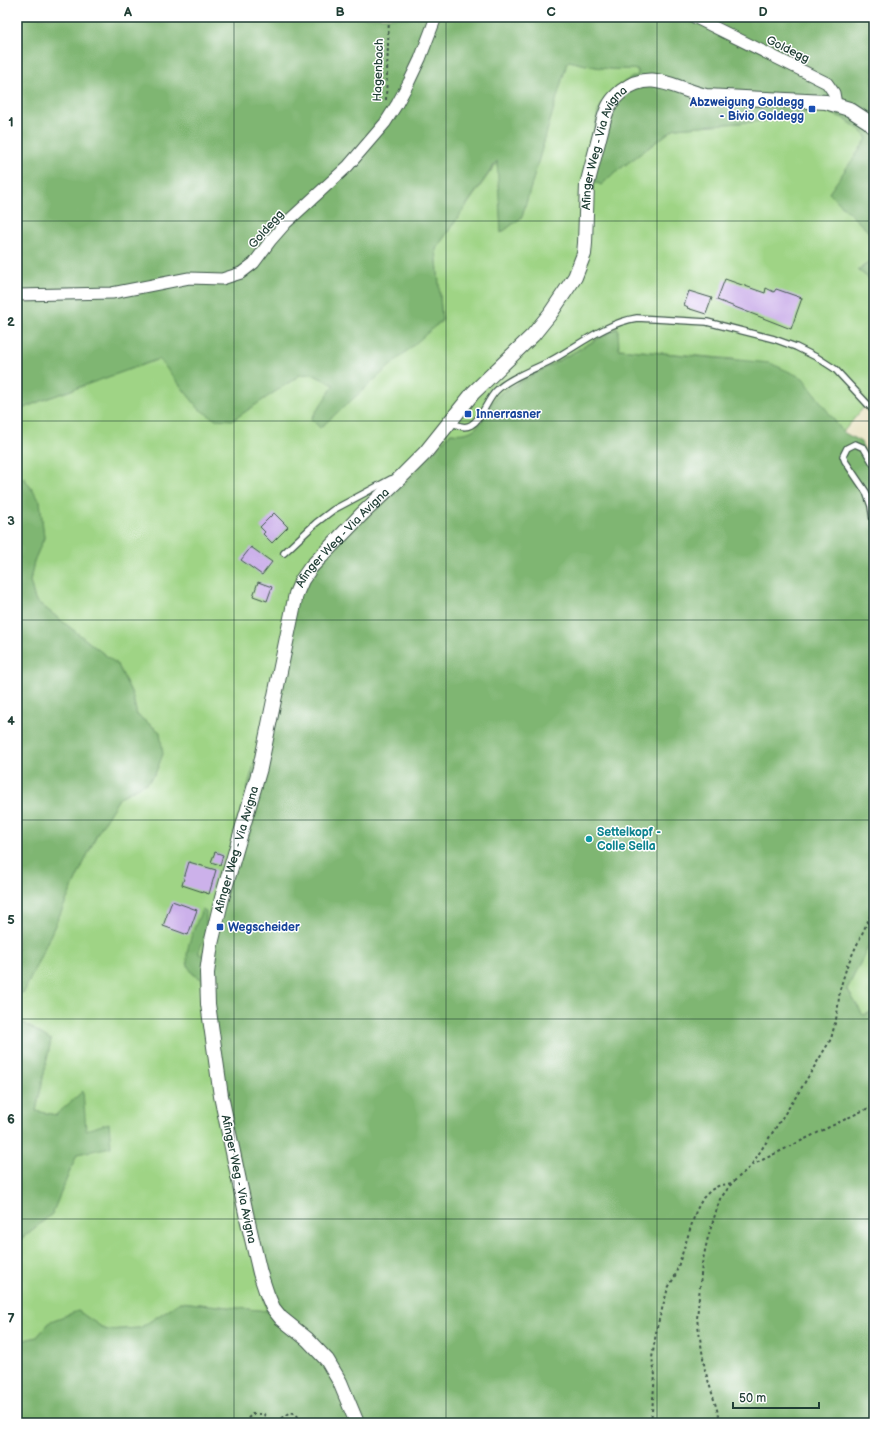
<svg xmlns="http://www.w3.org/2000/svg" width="891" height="1440" font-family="'Balsamiq Sans',sans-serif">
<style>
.green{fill:#9fd485;stroke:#5f885c}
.forest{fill:#7fb672;stroke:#4f7a53}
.building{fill:#ccb1ea}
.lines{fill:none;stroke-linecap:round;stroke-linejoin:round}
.service-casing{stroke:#3e564a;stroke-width:8}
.minor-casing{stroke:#3e564a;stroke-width:13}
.tertiary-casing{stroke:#3e564a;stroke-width:16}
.path{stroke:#3e564a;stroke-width:2;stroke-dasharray:3 3;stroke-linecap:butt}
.service{stroke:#fff;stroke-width:5.5}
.minor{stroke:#fff;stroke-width:11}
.tertiary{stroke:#fff;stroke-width:14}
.grid{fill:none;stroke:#1f3d34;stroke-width:1;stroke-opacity:0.55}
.transit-dot{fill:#1a4fb4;stroke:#fff;stroke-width:1.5}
.culture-dot{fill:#0f9aa8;stroke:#fff;stroke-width:1.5}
.labels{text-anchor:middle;stroke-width:3;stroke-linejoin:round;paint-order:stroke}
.street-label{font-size:12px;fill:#1f3d34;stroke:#fff}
.transit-label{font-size:12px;font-weight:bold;fill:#164399;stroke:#fff;text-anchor:start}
.culture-label{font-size:12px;font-weight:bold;fill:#0d838f;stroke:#fff;text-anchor:start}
.neatline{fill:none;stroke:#1f3d34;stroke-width:1.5}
.grid-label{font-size:13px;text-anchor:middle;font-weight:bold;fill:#1f3d34}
</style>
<rect width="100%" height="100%" fill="#fff"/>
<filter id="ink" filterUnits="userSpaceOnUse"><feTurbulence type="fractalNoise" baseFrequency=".025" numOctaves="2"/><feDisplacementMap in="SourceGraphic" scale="8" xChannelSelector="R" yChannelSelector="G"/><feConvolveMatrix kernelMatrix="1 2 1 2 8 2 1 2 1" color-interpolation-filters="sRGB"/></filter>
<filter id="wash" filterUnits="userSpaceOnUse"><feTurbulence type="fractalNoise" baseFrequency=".012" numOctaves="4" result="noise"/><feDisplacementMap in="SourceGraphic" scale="16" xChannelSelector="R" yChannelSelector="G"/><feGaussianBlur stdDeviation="0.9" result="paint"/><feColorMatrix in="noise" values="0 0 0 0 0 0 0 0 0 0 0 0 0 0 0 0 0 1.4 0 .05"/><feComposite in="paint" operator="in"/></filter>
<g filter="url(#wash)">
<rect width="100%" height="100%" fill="#ebe6c9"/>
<path class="green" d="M569,61c14,3 27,7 41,8 9,1 19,-1 28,1v5l-7,3 -37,103 7,4 12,-11 62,-46 113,-9 2,-6 10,1 22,-4 21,8 20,14 4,7 -38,54 45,44v22l-16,11 16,12v113l-31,37 -41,-54 -69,-19 -114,-10 -2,-21 -115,64c-21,16 -15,46 -52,41l-193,320 -55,203 -3,-2v-3l-12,12 6,11 9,5 65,332 -87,-9 -40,26 -34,2 -28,-19 -27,10 -14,16 -20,5v-100l35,-28 25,-60 34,-8 -25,-16 -30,-15 -20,-4 15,-71 -34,-21v-25l7,-2 74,-160 22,-35 28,-15 8,-10 4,-40 -23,-17 -5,-21 -14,-29 -83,-65 -5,-19 4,-20 10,-23 -4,-37 -16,-23 -7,-2v-65l26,-11 116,-41 40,50 34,11 67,-45 12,-1 23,11 -24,34 131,-98 -6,-72 62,-88 3,72 21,-16 45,-155z
M874,936v75l-11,4 -16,-26z"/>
<path class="forest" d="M17,17h857v220l-45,-44 38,-54 -4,-7 -19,-14 -22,-8 -22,4 -10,-1 -2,6 -113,9 -62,46 -12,11 -7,-4 -9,-1 13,-68c8,-18 22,-30 40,-37v-5c-9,-2 -19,0 -28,-1 -14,-1 -27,-5 -41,-8l-2,2 -45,154 -21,16 -4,-72 -61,88 6,71 -122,108 -9,-9 23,-34 -22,-11 -12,1 -67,45 -19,-1 -15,-10 -40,-50 -116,41 -26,11z
M874,259v23l-16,-12z
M618,328l1,21 151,14 33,15 40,54 18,10 13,31v463l-27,53 16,26 11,-4v412h-857v-81l20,-5 14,-16 27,-10 28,19 34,-2 40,-26 87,9 -58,-262 -7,-70c-30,-11 -7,-50 0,-70l4,2v18l-2,10 -5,12v3l3,2 55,-203 45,-179 98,-86 51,-55c36,5 30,-25 51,-41z
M17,476l7,2 16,23 4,37 -10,23 -4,20 5,19 83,65 14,29 5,21 23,17 3,22 -7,18 -8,10 -28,15 -22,35 -74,160 -7,2z
M17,1019l34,21 -15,71 20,4 27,-24 3,39 23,-7 2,24 -34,7 -25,60 -35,28z"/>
<g id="blocks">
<path class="building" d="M725,279l40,14 1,-5 8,4 2,-3 26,9 -11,31 -74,-29z
M689,291l23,7 -6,16 -19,-6 1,-1 -4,-2z
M274,513l14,14 -16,16 -9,-9 2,-2 -5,-5z
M251,547l21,15 -10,13 -21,-15z
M258,582l14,5 -5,14 -14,-5z
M215,852l8,3 -3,10 -9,-3z
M189,862l27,8 -7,24 -27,-9z
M172,901l25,9 -9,25 -25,-9z"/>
</g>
</g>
<g filter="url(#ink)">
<use href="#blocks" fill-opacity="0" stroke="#3e564a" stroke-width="1"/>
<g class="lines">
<defs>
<path id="service" d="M451,422c6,3 13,7 20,3 11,-6 16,-25 25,-34 13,-13 37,-21 54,-30 28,-15 55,-38 87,-43l70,4 67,17 22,8 22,11 17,11 39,42
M874,465l-10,-17 -9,-4 -8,4 -4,8 2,5 21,31 5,14 3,21
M284,553l32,-30 17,-13 58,-31"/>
<path id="minor" d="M694,17l133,66 7,10 2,11
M17,295l95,-2 77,-15 33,1 19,-6 13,-10 17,-23 15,-17 62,-57 37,-43 12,-19 12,-22 11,-23 16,-42"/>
<g id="tertiary">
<path id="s1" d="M357,1423l-17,-41 -13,-22 -20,-21 -26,-21 -8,-10 -6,-14 -7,-21 -13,-55 -26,-122 -13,-92 -1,-31 4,-29 11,-46 38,-130 36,-174 6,-14 9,-13 51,-53 39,-37 24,-24 48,-60 60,-58 17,-21 25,-37 9,-23 1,-11 2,-58 17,-66c4,-13 7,-19 18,-28 29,-23 53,-2 84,5l120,6 23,7 20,13 5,6"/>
</g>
</defs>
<use href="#service" class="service-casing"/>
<use href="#minor" class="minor-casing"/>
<use href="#tertiary" class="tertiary-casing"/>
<path class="path" d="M386,100l3,-83
M752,1164l47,-72 32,-53 6,-24 3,-26 7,-23 27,-58
M244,1423l8,-9h12l3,9
M278,1423l3,-4 10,-7 5,2 6,9
M314,1423l6,-3 7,3
M651,1423l4,-48 -3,-17 5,-31 11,-39 7,-12 21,-65 7,-13 8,-8 7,-4 14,-3
M721,1423l-16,-53 -8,-51 5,-55 6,-27 12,-38 12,-16 20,-18 110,-54 12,-5"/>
<use href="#service" class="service"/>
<use href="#minor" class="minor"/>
<use href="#tertiary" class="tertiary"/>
</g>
</g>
<path class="grid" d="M234,17v1406M446,17v1406M657,17v1406M17,221h857M17,421h857M17,620h857M17,820h857M17,1019h857M17,1219h857"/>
<g class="transit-dot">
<rect x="808" y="105" width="8" height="8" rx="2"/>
<rect x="464" y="410" width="8" height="8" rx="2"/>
<rect x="216" y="923" width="8" height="8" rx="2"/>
</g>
<circle class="culture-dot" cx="589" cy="839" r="4"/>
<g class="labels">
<g class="street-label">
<text transform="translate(788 49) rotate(26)" y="4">Goldegg</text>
<text transform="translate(378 70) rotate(-88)" y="4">Hagenbach</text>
<text dy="4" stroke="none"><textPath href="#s1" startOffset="1436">Afinger Weg - Via Avigna</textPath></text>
<text transform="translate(266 229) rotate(-49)" y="4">Goldegg</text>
<text dy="4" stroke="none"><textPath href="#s1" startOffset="951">Afinger Weg - Via Avigna</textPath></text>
<text dy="4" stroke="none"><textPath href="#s1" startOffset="615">Afinger Weg - Via Avigna</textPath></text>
<text transform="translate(239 1179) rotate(78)" y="4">Afinger Weg - Via Avigna</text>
</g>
<g class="transit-label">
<text x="804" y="106" text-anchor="end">Abzweigung Goldegg<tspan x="804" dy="14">- Bivio Goldegg</tspan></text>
<text x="476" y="418">Innerrasner</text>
<text x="228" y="931">Wegscheider</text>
</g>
<g class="culture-label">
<text x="597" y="836">Settelkopf -<tspan x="597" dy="14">Colle Sella</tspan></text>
</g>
</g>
<rect width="891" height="1440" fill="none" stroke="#fff" stroke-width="44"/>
<path d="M733 1402v6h86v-6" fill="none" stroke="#1f3d34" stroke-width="2"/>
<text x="739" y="1402" font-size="12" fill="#1f3d34" stroke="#ffffff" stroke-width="3" paint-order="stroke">50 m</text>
<rect x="22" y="22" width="847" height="1396" class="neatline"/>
<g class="grid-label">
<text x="128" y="16">A</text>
<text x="340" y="16">B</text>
<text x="551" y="16">C</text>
<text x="763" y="16">D</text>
<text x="11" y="126">1</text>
<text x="11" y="326">2</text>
<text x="11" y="525">3</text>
<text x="11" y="725">4</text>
<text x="11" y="924">5</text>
<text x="11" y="1123">6</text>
<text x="11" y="1323">7</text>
</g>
</svg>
